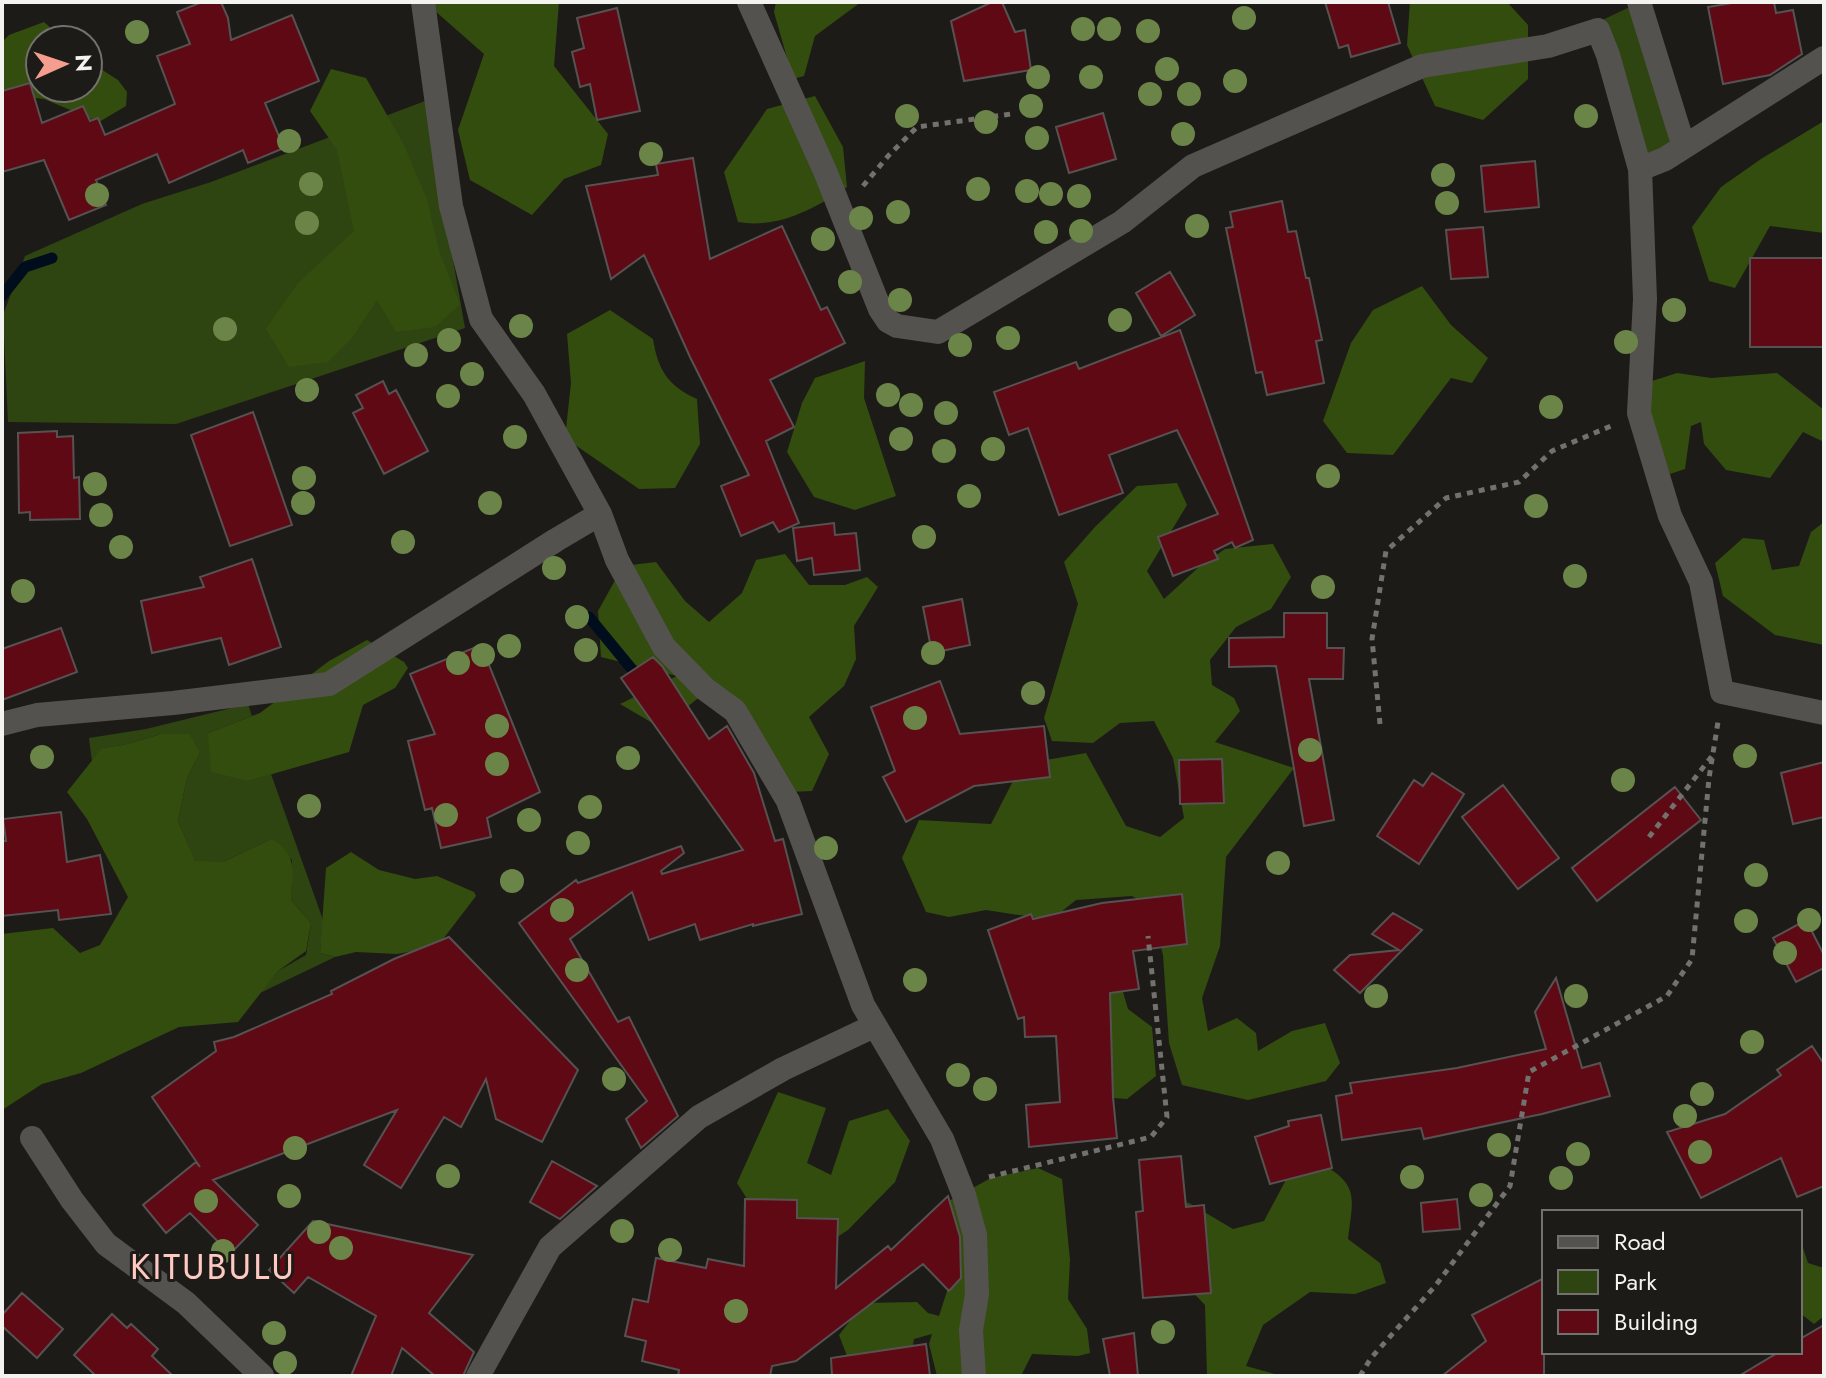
<svg xmlns="http://www.w3.org/2000/svg" width="1826" height="1378" font-family="Jost,sans-serif">
<style>
.green{fill:#2f4511}
.forest{fill:#334d0e}
.lines{fill:none;stroke-linecap:round;stroke-linejoin:round}
.stream{stroke:#000d1c;stroke-width:11}
.building{fill:#5f0914;stroke:#575252;stroke-width:2}
.path{stroke:#73716e;stroke-width:5;stroke-dasharray:6 6;stroke-linecap:butt}
.minor{stroke:#54524f;stroke-width:24}
.tree{fill:#6b8549}
.labels{text-anchor:middle;stroke-width:6;stroke-linejoin:round;paint-order:stroke}
.quarter-label{font-size:36px;letter-spacing:2px;fill:#fdc9c0;stroke:#1d1b18}
</style>
<rect width="100%" height="100%" fill="#1d1b18"/>
<path class="green" d="M1632,6l41,141 -27,12 -50,-136z
M425,101l40,227 -289,96 -168,-2 -5,-107 22,-59 117,-52 69,-22z
M248,704l4,12 -44,17 40,48 23,-7 52,146 -3,33 15,4 -75,36 18,-22 28,-16 5,-32 -20,-23 1,-40 -21,-21 -48,23h-28l-17,-41 9,-43 13,-25 -39,-19 -38,11 -20,3 -11,14 -3,-24 57,-9z"/>
<path class="forest" d="M433,2h126l-5,64 54,68 -7,31 -37,14 -32,36 -62,-35 -12,-50 26,-76 -50,-44z
M776,2h85l-46,34 -11,40 -11,3 -19,-67z
M1410,2h97l21,23v54l-45,41 -48,-14 -28,-61z
M44,22l20,18h-24v48h48v-27l30,19 9,12 -1,14 -27,16 -55,-23 -33,-4 -9,30v-83l7,-7z
M331,69l35,9 37,65 24,56 12,52 21,53 -25,23 -39,5 -19,-32 -26,39 -23,23 -39,5 -23,-38 32,-46 56,-52 -17,-81 -27,-39z
M815,96l28,51 4,40c-33,22 -69,42 -109,35l-14,-50 43,-63z
M1824,121v112l-54,-7 -35,62 -26,-7 -17,-54 29,-40 40,-28z
M1422,286l29,39 37,33 -16,25 -21,-5 -58,77 -46,-2 -24,-32 28,-78 22,-33z
M610,310l43,29c5,31 15,47 44,60l3,45 -25,44 -36,1 -74,-51 6,-55 -4,-49z
M865,361l-1,37 32,98 -41,14 -41,-13 -27,-45 15,-49 13,-25z
M1677,373l34,5 66,-5 47,37v32l-21,-10 -33,46 -44,-8 -22,-26 -3,-22 -10,4 -6,43 -15,5 -24,-63 3,-29z
M1177,483l10,22 -40,66 17,28 35,-32 26,-18 48,-5 18,33 -20,32 -35,18 -26,33 2,25 22,13 6,13 -25,31 79,26 -68,89 -6,89 -18,52 6,33 29,-13 19,15 2,18 34,-20 33,-8 15,40 -14,18 -78,19 -66,-15 -13,-42 -6,-88 -12,-48 -19,-11 -56,4 -25,20 -65,-10 -37,7 -23,-5 -24,-54 17,-38 72,4 22,-43 33,-21 40,-7 40,73 34,11 24,-19 -11,-60 -19,-37 -34,2 -27,20 -41,-2 -8,-23 34,-114 -14,-42 31,-35 42,-41z
M1824,522v123l-49,-10 -52,-39 -8,-33 28,-25 21,2 8,30 27,-4 12,-34z
M785,554l24,31h36l22,-8 11,10 -24,39 2,33 -12,27 -35,31 20,37 -17,37 -23,1 -43,-54 -44,-43 -41,33 -41,-24 57,-28 -76,-19 -3,-46 25,-45 33,-4 29,39 24,21 33,-29 14,-33z
M367,640l37,22 4,6 -13,20 -32,17 -14,47 -101,29 -37,-9 -3,-39 52,-20 69,-52z
M161,734h28l11,19 -13,25 -9,43 17,40 28,1 48,-23c28,15 21,33 20,61l20,23 -5,28 -28,20 -40,51 -59,5 -98,46 -39,11 -40,26v-176l51,-6 27,25 20,-8 28,-48 -41,-78 -20,-27 35,-44 21,-3z
M351,852l28,18 36,9 22,-3 37,16 2,4 -39,51 -40,7 -41,-2 -21,5 -15,-4 6,-85z
M1118,975l10,34 24,18 4,49 -29,23 -52,-4 20,-118z
M778,1092l48,16 -19,55 24,12 18,-54 39,-12 22,32 -15,41 -47,48 -43,28 -47,-42 -21,-33z
M1319,1162c41,23 34,35 29,77l32,24 6,20 -31,11 -45,-2 -47,33 -17,41 36,10h-75l-2,-71 -26,-27 -8,-78 18,3 44,26 31,-8 23,-43z
M1038,1168l24,11 8,81 -2,39 19,30 3,24 -12,3 -46,-2 -11,22h-84l-8,-32 3,-10 -18,5 -4,21 -58,9 -13,-34 25,-32 53,-1 11,11 11,3 9,-28 -12,-37 -2,-42 57,-31z
M1800,1239l8,24 16,5v48l-10,8 -14,-11z"/>
<g class="lines">
<path class="stream" d="M2,296l23,-29 27,-9
M589,617l51,62"/>
</g>
<path class="building" d="M202,2h19l7,16 3,22 61,-25 27,66 -54,22 19,45 -36,15 -5,-13 -74,33 -12,-29 -61,26 10,25 -37,15 -25,-60 -42,12v-81l28,-8 12,40 41,-17 7,15 8,-3 7,17 70,-31 -18,-48 33,-12 -13,-32z
M992,2h10l13,30 10,-2 6,40 -67,11 -13,-60z
M1325,2h63l12,41 -49,14 -3,-12 -9,3z
M1738,2h36l2,11 17,-3 9,44 -32,21 -47,9 -15,-77z
M617,8l23,103 -43,9 -7,-36 -10,3 -8,-35 12,-4 -7,-30z
M1103,113l13,46 -47,14 -13,-46z
M693,158l17,101 72,-33 39,84 6,-3 18,36 -75,37 24,47 -28,14 33,82 -20,9 -6,-10 -32,14 -20,-50 28,-11 -59,-118 -46,-102 -33,24 -25,-93 72,-11 -2,-11z
M1535,161l4,46 -54,5 -4,-46z
M1282,201l6,31 8,-1 10,47h3l13,62 -6,1 8,42 -57,12 -5,-23 -6,1 -30,-145 7,-1 -3,-15z
M1483,227l5,50 -37,2 -5,-49z
M1750,258h74v89h-74z
M1170,272l25,43 -34,21 -25,-43z
M1180,330l73,210 -18,8 -3,-6 -18,9 4,8 -45,17 -15,-39 60,-23 -41,-84 -68,25 14,38 -64,22 -31,-87 -19,7 -15,-43 82,-30 3,7z
M383,381l6,13 7,-4 32,61 -44,23 -31,-61 10,-5 -7,-13z
M253,412l39,113 -62,21 -39,-111z
M57,431v6l16,-1 1,42 5,-1 1,42 -50,1v-8l-11,1 -1,-80z
M834,523l1,12 21,-2 4,37 -46,5 -2,-17 -15,3 -4,-33z
M252,559l29,88 -52,18 -8,-27 -69,15 -11,-52 63,-14 -4,-10z
M962,599l8,46 -38,8 -9,-46z
M1284,613h43v35h17l-1,31h-34l25,141 -30,6 -28,-160 -47,1v-29l55,-1z
M61,628l16,44 -75,28v-51z
M481,645l59,147 -53,26 4,19 -50,11 -9,-40 -7,2 -17,-69 27,-7 -25,-60z
M653,657l9,9 47,73 18,-13 27,47 21,68 8,-2 19,75 -49,12v-2l-53,16 -5,-16 -46,16 -17,-48 -62,47 48,83 11,-5 49,99 -37,32 -15,-29 21,-18 -128,-178 57,-43 2,3 103,-37 3,7 -23,18 1,3 81,-24 -122,-172z
M940,681l20,53 84,-8 6,51 -76,9 -68,36 -23,-45 12,-6 -24,-64z
M1222,759l2,44 -44,1 -1,-44z
M1824,762v55l-31,7 -12,-51z
M1432,773l32,21 -45,70 -42,-28 37,-56 9,6z
M1503,785l56,73 -41,31 -56,-72z
M1675,787l26,33 -104,81 -25,-33z
M61,812l6,50 33,-7 11,59 -52,6 -1,-10 -56,6v-75h4l-3,-22z
M1182,894l5,50 -54,7 6,38 -29,4 3,104 4,41 -88,9 -3,-42 34,-3 -4,-66 -31,1 -1,-20 -6,2 -30,-89 43,-16 2,5 69,-16z
M1393,913l29,17 -62,63 -26,-23 16,-15 49,-5 -27,-16z
M1806,920l18,35v13l-28,14 -23,-44z
M449,937l129,133 -36,72 -46,-23 -10,-40 -25,48 -17,-10 -43,71 -37,-23 33,-55 -184,70 45,45 -28,29 -40,-41 -24,20 -23,-28 53,-43 4,5 -48,-70 64,-46 -2,-9 20,-5 98,-43 -1,-3 63,-32z
M1556,978l26,90 18,-5 10,33 -68,18 -118,25 -3,-11 -79,12 -6,-44 16,-3 -2,-10 107,-15 89,-19 -11,-37z
M1812,1046l12,18v122l-27,11 -16,-39 -80,40 -34,-66 58,-18 56,-39 -4,-5z
M1321,1115l11,53 -62,16 -15,-47 34,-11 -1,-5z
M1181,1156l5,51 18,-2 7,88 -68,5 -7,-86 7,-1 -4,-51z
M552,1161l45,25 -37,33 -30,-17z
M948,1196l12,41 1,41 -12,13 -26,-27 -127,97 -24,5 -2,10h-92l1,-6 -37,-9 4,-20 -21,-5 8,-37 15,3 8,-44 50,10 2,-9 36,7 1,-67 52,1v18l41,1 -2,69 52,-42 3,4z
M1457,1199l3,30 -37,3 -2,-29z
M313,1221l160,34 -44,58 45,39 -11,24h-28l-33,-28 -11,28h-40l25,-60 -68,-39 -14,16 -25,-23z
M1544,1278v98h-102l44,-35 -14,-26z
M22,1293l41,36 -26,29 -35,-32v-11z
M112,1314l15,14 4,-4 27,25 -6,7 21,20h-77l-22,-21z
M1824,1325v51h-85l40,-24h21v-13z
M1134,1333l4,43h-28l-7,-37z
M926,1344l4,32h-98l-1,-18z"/>
<g class="lines">
<path class="path" d="M863,186l26,-31 28,-28 94,-13
M1380,724l-8,-85 14,-88 60,-53 73,-16 33,-31 59,-25
M1649,837l63,-81
M989,1177l162,-40 16,-20 -19,-181
M1360,1376l11,-18 65,-73 74,-99 19,-114 138,-76 25,-37 17,-181 9,-56"/>
<path class="minor" d="M423,2l28,204 30,113 53,75 66,120 17,46 47,87 41,42 30,22 53,90 75,204 79,134 22,56 11,40 2,59 -6,36 3,46
M749,2l76,169 55,138 8,12 9,5 41,6 184,-110 71,-56 229,-100 126,-20 50,-16 10,25 32,114 5,130 -6,114 31,103 31,66 21,110 102,21
M1639,2l45,145
M1640,169l25,-10 159,-101
M2,724l35,-9 136,-12 156,-19 227,-144 44,-26
M32,1138l40,62 34,44 80,59 76,73
M478,1376l72,-129 149,-130 84,-48 91,-43"/>
</g>
<g class="tree">
<circle cx="1244" cy="18" r="12"/>
<circle cx="1083" cy="29" r="12"/>
<circle cx="1109" cy="29" r="12"/>
<circle cx="1148" cy="31" r="12"/>
<circle cx="137" cy="32" r="12"/>
<circle cx="1167" cy="69" r="12"/>
<circle cx="1038" cy="77" r="12"/>
<circle cx="1091" cy="77" r="12"/>
<circle cx="1235" cy="81" r="12"/>
<circle cx="1150" cy="94" r="12"/>
<circle cx="1189" cy="94" r="12"/>
<circle cx="1031" cy="106" r="12"/>
<circle cx="907" cy="116" r="12"/>
<circle cx="1586" cy="116" r="12"/>
<circle cx="986" cy="122" r="12"/>
<circle cx="1183" cy="134" r="12"/>
<circle cx="1037" cy="138" r="12"/>
<circle cx="289" cy="141" r="12"/>
<circle cx="651" cy="154" r="12"/>
<circle cx="1443" cy="175" r="12"/>
<circle cx="311" cy="184" r="12"/>
<circle cx="978" cy="189" r="12"/>
<circle cx="1027" cy="191" r="12"/>
<circle cx="1051" cy="194" r="12"/>
<circle cx="97" cy="195" r="12"/>
<circle cx="1079" cy="196" r="12"/>
<circle cx="1447" cy="203" r="12"/>
<circle cx="898" cy="212" r="12"/>
<circle cx="861" cy="218" r="12"/>
<circle cx="307" cy="223" r="12"/>
<circle cx="1197" cy="226" r="12"/>
<circle cx="1081" cy="231" r="12"/>
<circle cx="1046" cy="232" r="12"/>
<circle cx="823" cy="239" r="12"/>
<circle cx="850" cy="282" r="12"/>
<circle cx="900" cy="300" r="12"/>
<circle cx="1674" cy="310" r="12"/>
<circle cx="1120" cy="320" r="12"/>
<circle cx="521" cy="326" r="12"/>
<circle cx="225" cy="329" r="12"/>
<circle cx="1008" cy="338" r="12"/>
<circle cx="449" cy="340" r="12"/>
<circle cx="1626" cy="342" r="12"/>
<circle cx="960" cy="345" r="12"/>
<circle cx="416" cy="355" r="12"/>
<circle cx="472" cy="374" r="12"/>
<circle cx="307" cy="390" r="12"/>
<circle cx="888" cy="395" r="12"/>
<circle cx="448" cy="396" r="12"/>
<circle cx="911" cy="405" r="12"/>
<circle cx="1551" cy="407" r="12"/>
<circle cx="946" cy="413" r="12"/>
<circle cx="515" cy="437" r="12"/>
<circle cx="901" cy="439" r="12"/>
<circle cx="993" cy="449" r="12"/>
<circle cx="944" cy="451" r="12"/>
<circle cx="1328" cy="476" r="12"/>
<circle cx="304" cy="478" r="12"/>
<circle cx="95" cy="484" r="12"/>
<circle cx="969" cy="496" r="12"/>
<circle cx="303" cy="503" r="12"/>
<circle cx="490" cy="503" r="12"/>
<circle cx="1536" cy="506" r="12"/>
<circle cx="101" cy="515" r="12"/>
<circle cx="924" cy="537" r="12"/>
<circle cx="403" cy="542" r="12"/>
<circle cx="121" cy="547" r="12"/>
<circle cx="554" cy="568" r="12"/>
<circle cx="1575" cy="576" r="12"/>
<circle cx="1323" cy="587" r="12"/>
<circle cx="23" cy="591" r="12"/>
<circle cx="577" cy="617" r="12"/>
<circle cx="509" cy="646" r="12"/>
<circle cx="586" cy="650" r="12"/>
<circle cx="933" cy="653" r="12"/>
<circle cx="483" cy="655" r="12"/>
<circle cx="458" cy="663" r="12"/>
<circle cx="1033" cy="693" r="12"/>
<circle cx="915" cy="718" r="12"/>
<circle cx="497" cy="726" r="12"/>
<circle cx="1310" cy="750" r="12"/>
<circle cx="1745" cy="756" r="12"/>
<circle cx="42" cy="757" r="12"/>
<circle cx="628" cy="758" r="12"/>
<circle cx="497" cy="764" r="12"/>
<circle cx="1623" cy="780" r="12"/>
<circle cx="309" cy="806" r="12"/>
<circle cx="590" cy="807" r="12"/>
<circle cx="446" cy="815" r="12"/>
<circle cx="529" cy="820" r="12"/>
<circle cx="578" cy="843" r="12"/>
<circle cx="826" cy="848" r="12"/>
<circle cx="1278" cy="863" r="12"/>
<circle cx="1756" cy="875" r="12"/>
<circle cx="512" cy="881" r="12"/>
<circle cx="562" cy="910" r="12"/>
<circle cx="1809" cy="920" r="12"/>
<circle cx="1746" cy="921" r="12"/>
<circle cx="1785" cy="953" r="12"/>
<circle cx="577" cy="970" r="12"/>
<circle cx="915" cy="980" r="12"/>
<circle cx="1376" cy="996" r="12"/>
<circle cx="1576" cy="996" r="12"/>
<circle cx="1752" cy="1042" r="12"/>
<circle cx="958" cy="1075" r="12"/>
<circle cx="614" cy="1079" r="12"/>
<circle cx="985" cy="1089" r="12"/>
<circle cx="1702" cy="1094" r="12"/>
<circle cx="1685" cy="1116" r="12"/>
<circle cx="1499" cy="1145" r="12"/>
<circle cx="295" cy="1148" r="12"/>
<circle cx="1700" cy="1152" r="12"/>
<circle cx="1578" cy="1154" r="12"/>
<circle cx="448" cy="1176" r="12"/>
<circle cx="1412" cy="1177" r="12"/>
<circle cx="1561" cy="1178" r="12"/>
<circle cx="1481" cy="1195" r="12"/>
<circle cx="289" cy="1196" r="12"/>
<circle cx="206" cy="1201" r="12"/>
<circle cx="622" cy="1231" r="12"/>
<circle cx="319" cy="1232" r="12"/>
<circle cx="341" cy="1248" r="12"/>
<circle cx="670" cy="1250" r="12"/>
<circle cx="223" cy="1251" r="12"/>
<circle cx="736" cy="1311" r="12"/>
<circle cx="1163" cy="1332" r="12"/>
<circle cx="274" cy="1333" r="12"/>
<circle cx="285" cy="1363" r="12"/>
</g>
<g class="labels">
<g class="quarter-label">
<text x="213" y="1279">KITUBULU</text>
</g>
</g>
<rect width="1826" height="1378" fill="none" stroke="#f3f3f0" stroke-width="8"/>
<rect x="1542" y="1210" width="260" height="144" fill="#1d1b18" stroke="#73716e" stroke-width="2"/>
<rect x="1558" y="1236" width="40" height="12" fill="#54524f" stroke="#73716e" stroke-width="2"/>
<text x="1614" y="1250" font-size="24" fill="#f3f3f0">Road</text>
<rect x="1558" y="1270" width="40" height="24" fill="#2f4511" stroke="#73716e" stroke-width="2"/>
<text x="1614" y="1290" font-size="24" fill="#f3f3f0">Park</text>
<rect x="1558" y="1310" width="40" height="24" fill="#5f0914" stroke="#73716e" stroke-width="2"/>
<text x="1614" y="1330" font-size="24" fill="#f3f3f0">Building</text>
<g transform="translate(64 64) rotate(87)"><circle r="38" fill="#1d1b18" stroke="#73716e" stroke-width="2"/>
<path d="M0-6L14 30L0 20L-14 30Z" fill="#f59d8e"/>
<text y="-12" font-size="22" font-weight="bold" text-anchor="middle" fill="#f3f3f0">N</text>
</g>
</svg>
